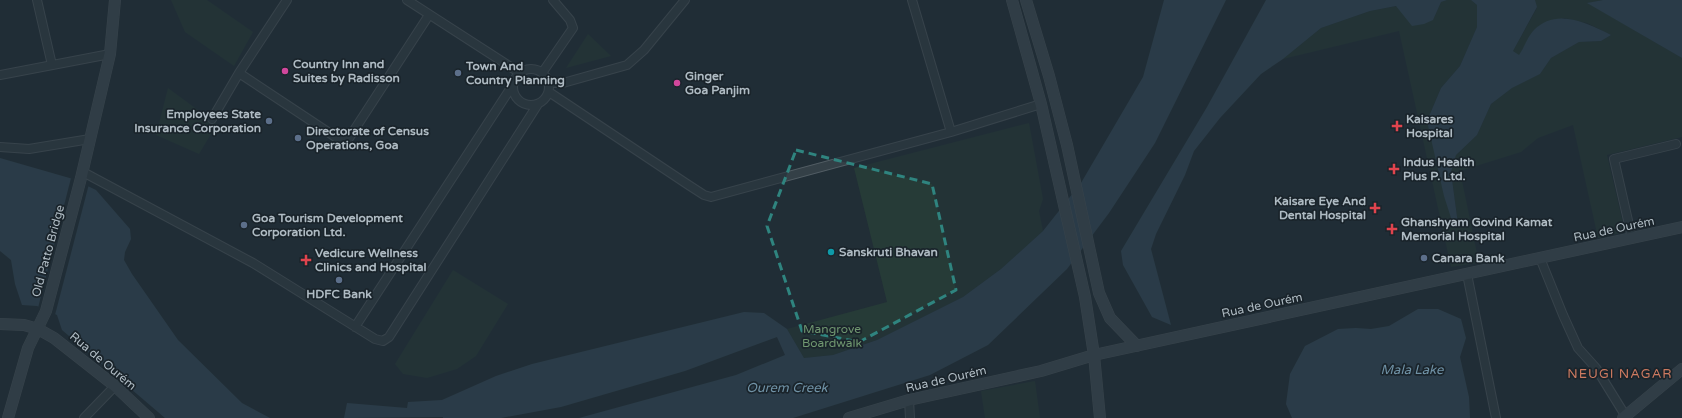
<svg xmlns="http://www.w3.org/2000/svg" width="1682" height="418" font-family="'Varela Round',sans-serif">
<style>
.green{fill:#263b37}
.water{fill:#364d5d}
.pier{fill:#212e36}
.lines{fill:none;stroke-linecap:round;stroke-linejoin:round}
.street-casing{stroke:#525d64;stroke-width:10}
.secondary-casing{stroke:#525d64;stroke-width:12}
.street{stroke:#344047;stroke-width:8}
.secondary{stroke:#435059;stroke-width:11}
.marked{fill:none;stroke:#2f847f;stroke-width:3;stroke-dasharray:8 5;stroke-linejoin:round}
.hotel-dot{fill:#d1479c;stroke:#1a242b;stroke-width:1.5}
.service-dot{fill:#5c6f8a;stroke:#1a242b;stroke-width:1.5}
.health-dot{fill:#e0444e;stroke:#1a242b;stroke-width:1.5}
.culture-dot{fill:#0f9aa8;stroke:#1a242b;stroke-width:1.5}
.labels{text-anchor:middle;stroke-width:3.5;stroke-linejoin:round;paint-order:stroke}
.poi-label{font-size:12px;font-weight:bold;fill:#afbbc3;stroke:#1a242b;text-anchor:start}
.street-label{font-size:12px;fill:#afbbc3;stroke:#1a242b}
.park-label{font-size:12px;fill:#709770;stroke:#1a242b}
.water-label{font-size:13px;font-style:italic;fill:#7092a6;stroke:#1a242b}
.neighbourhood-label{font-size:13px;letter-spacing:1px;fill:#cd7a60;stroke:#1a242b}
</style>
<rect width="100%" height="100%" fill="#212e36"/>
<path class="green" d="M171,0h36l46,32 -19,34 -49,-34z
M1447,0h24l6,5v22l-17,39 -19,22 -14,33 31,102 -7,-51 5,-17 21,-20 14,-31 21,-16 28,-14 11,-16 28,-16 22,-1 10,-6 -24,-12 -23,-5 -31,13 -14,25 -6,-5 24,-43 -2,-8h68l-15,3 94,55v79l-75,18 18,77 -27,6 -25,-113 -35,13 -17,14 -61,19 19,92 -28,4 -52,-236 -116,28 38,-31 49,-17 27,-5 36,14 8,-18z
M588,34l23,22 -45,12z
M168,88l49,36 -18,30 -43,-19z
M1029,123l14,76 -4,12 4,20 -42,38 -38,28 -86,43 -44,15 -29,3 -17,-29 100,-27 -33,-134z
M453,270l55,34 -32,52 -19,13 -30,9 -24,-4 -8,-10z
M1035,381l5,37h-55l-4,-27z"/>
<path class="water" d="M1164,0h62l-71,143 -46,70 -42,56 -79,76 -58,30 -137,43h-214l157,-43 49,-20 -8,-18 -92,34 -124,36 -60,11h-58v-1l-99,1 3,-15 60,5 1,-6 34,-2 54,-24 36,-12 212,-52 20,1 23,16 17,29 29,-3 44,-15 86,-43 38,-28 42,-38 38,-48 62,-106z
M1266,0h181l-6,2 -8,18 -9,4 -12,2 -16,-20 -26,5 -49,17 -38,31 -22,15 -41,44 -26,33 -9,24 -29,59 -5,15 20,76 -19,-8 -29,-52 -2,-14 86,-144z
M1471,0h64l2,7 -24,44 6,4c5,-7 8,-17 14,-24 23,-24 54,-8 78,4l-10,6 -22,1 -28,16 -11,16 -28,14 -21,16 -14,31 -21,20 -5,17 7,52 -6,-3 -8,-25 -17,-75 14,-33 19,-22 17,-39v-22z
M1603,0h79v58l-95,-55z
M0,158l73,21 23,11 34,39 1,10 -6,13 -1,8 8,14 46,66 64,63 28,15h-105l-103,-88 -5,-15 -20,-9 -15,-1 -7,-21 -4,-24 -11,-9z
M1418,309h20l23,10 5,19 -6,19 9,40 1,21h-178l-6,-14 4,-30 15,-28 33,-17 18,-1 15,1 18,-3z"/>
<path class="pier" d="M71,178l18,6 -34,131 -17,-7z"/>
<g class="lines">
<defs>
<path id="street" d="M37,0l15,65
M407,0l113,73
M912,0l39,132
M513 87a18 18 0 1 1 36 0a18 18 0 1 1-36 0Z
M239,73l101,67 9,-2 80,-123
M542,73l31,-45 -3,-8 -17,-20
M0,75l110,-21
M549,83h14l64,-18 17,-15 41,-50
M549,92l138,92 17,11 7,2 240,-65 90,-28
M212,119l27,-46 48,-73
M0,147l29,2 61,-10
M83,172l170,91 122,76 8,2 6,-4 149,-233
M1632,238l-18,-79 62,-15
M1540,258l23,57 15,33 18,20 29,47
M1467,274l29,144
M355,327l159,-244
M909,400l1,18
M84,418l31,-32"/>
<path id="secondary" d="M1012,0l29,104 44,193 9,58 6,63
M1026,0l23,76 18,69 32,148 11,25 27,28
M0,324l24,1 14,4 16,9 61,48 34,32
M8,418l20,-70 18,-37 35,-133 29,-124 5,-54
M849,418l60,-18 132,-29 53,-16 588,-128
M1623,418l59,-49"/>
</defs>
<use href="#street" class="street-casing"/>
<use href="#secondary" class="secondary-casing"/>
<use href="#street" class="street"/>
<use href="#secondary" class="secondary"/>
</g>
<path d="M0 0H1682V418H0ZM796,150l136,34 24,106 -97,52 -57,-11 -35,-105z" fill="#212e36" fill-opacity=".55" fill-rule="evenodd"/>
<path class="marked" d="M796,150l136,34 24,106 -97,52 -57,-11 -35,-105z"/>
<g class="hotel-dot">
<circle cx="285" cy="71" r="4"/>
<circle cx="677" cy="83" r="4"/>
</g>
<g class="service-dot">
<circle cx="458" cy="73" r="4"/>
<circle cx="269" cy="121" r="4"/>
<circle cx="298" cy="138" r="4"/>
<circle cx="244" cy="225" r="4"/>
<circle cx="1424" cy="258" r="4"/>
<circle cx="339" cy="280" r="4"/>
</g>
<g class="health-dot">
<path d="M1395 120h4v4h4v4h-4v4h-4v-4h-4v-4h4z"/>
<path d="M1392 163h4v4h4v4h-4v4h-4v-4h-4v-4h4z"/>
<path d="M1373 202h4v4h4v4h-4v4h-4v-4h-4v-4h4z"/>
<path d="M1390 223h4v4h4v4h-4v4h-4v-4h-4v-4h4z"/>
<path d="M304 254h4v4h4v4h-4v4h-4v-4h-4v-4h4z"/>
</g>
<circle class="culture-dot" cx="831" cy="252" r="4"/>
<g class="labels">
<g class="poi-label">
<text x="293" y="68">Country Inn and<tspan x="293" dy="14">Suites by Radisson</tspan></text>
<text x="466" y="70">Town And<tspan x="466" dy="14">Country Planning</tspan></text>
<text x="685" y="80">Ginger<tspan x="685" dy="14">Goa Panjim</tspan></text>
<text x="261" y="118" text-anchor="end">Employees State<tspan x="261" dy="14">Insurance Corporation</tspan></text>
<text x="1406" y="123">Kaisares<tspan x="1406" dy="14">Hospital</tspan></text>
<text x="306" y="135">Directorate of Census<tspan x="306" dy="14">Operations, Goa</tspan></text>
<text x="1403" y="166">Indus Health<tspan x="1403" dy="14">Plus P. Ltd.</tspan></text>
<text x="1366" y="205" text-anchor="end">Kaisare Eye And<tspan x="1366" dy="14">Dental Hospital</tspan></text>
<text x="252" y="222">Goa Tourism Development<tspan x="252" dy="14">Corporation Ltd.</tspan></text>
<text x="1401" y="226">Ghanshyam Govind Kamat<tspan x="1401" dy="14">Memorial Hospital</tspan></text>
<text x="839" y="256">Sanskruti Bhavan</text>
<text x="315" y="257">Vedicure Wellness<tspan x="315" dy="14">Clinics and Hospital</tspan></text>
<text x="1432" y="262">Canara Bank</text>
<text x="339" y="298" text-anchor="middle">HDFC Bank</text>
</g>
<g class="street-label">
<text transform="translate(1614 229) rotate(-12)" y="4">Rua de Ourém</text>
<text transform="translate(48 251) rotate(-75)" y="4">Old Patto Bridge</text>
<text transform="translate(1262 305) rotate(-12)" y="4">Rua de Ourém</text>
<text transform="translate(103 361) rotate(40)" y="4">Rua de Ourém</text>
<text transform="translate(946 379) rotate(-13)" y="4">Rua de Ourém</text>
</g>
<g class="park-label">
<text x="832" y="333">Mangrove<tspan x="832" dy="14">Boardwalk</tspan></text>
</g>
<g class="water-label">
<text x="1412" y="374">Mala Lake</text>
<text x="787" y="392">Ourem Creek</text>
</g>
<g class="neighbourhood-label">
<text x="1620" y="378">NEUGI NAGAR</text>
</g>
</g>
</svg>
